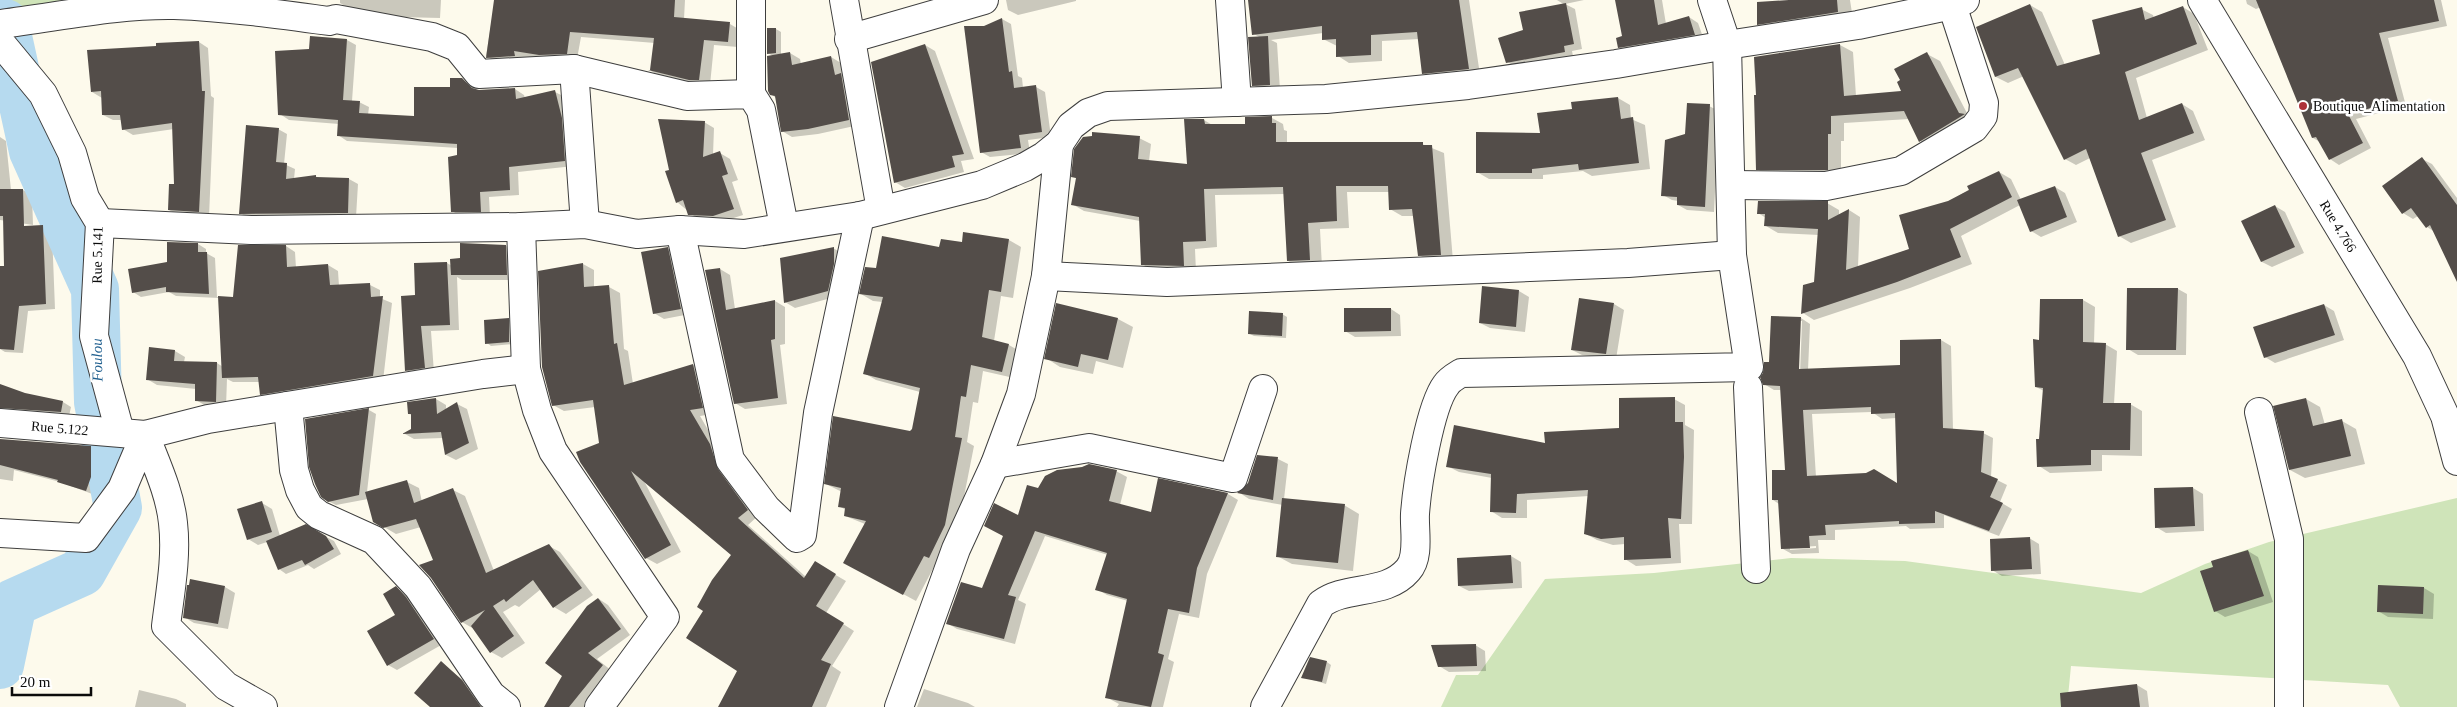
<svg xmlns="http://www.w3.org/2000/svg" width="2457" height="707" font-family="'Times New Roman',serif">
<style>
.green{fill:#cfe4b9}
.shadow{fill:#0003;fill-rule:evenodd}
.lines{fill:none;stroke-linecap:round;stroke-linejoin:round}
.river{stroke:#b6daef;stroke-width:48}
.building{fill:#534d49;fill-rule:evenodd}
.minor-casing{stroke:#3e3e3e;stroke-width:30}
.tertiary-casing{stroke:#3e3e3e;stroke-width:30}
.minor{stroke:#fff;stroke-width:28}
.tertiary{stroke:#fff;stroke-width:28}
.poi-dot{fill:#ad3239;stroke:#fff;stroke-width:2}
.labels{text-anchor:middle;stroke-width:5;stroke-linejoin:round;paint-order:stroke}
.poi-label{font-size:14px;fill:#0b0b0b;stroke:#fff;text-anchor:start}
.street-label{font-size:14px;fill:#0b0b0b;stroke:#fff}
.water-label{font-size:15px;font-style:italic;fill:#226190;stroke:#fff}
</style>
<rect width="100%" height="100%" fill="#fdfaec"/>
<path class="green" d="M0,0h76l-76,24z
M2457,498v209h-57l-12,-22 -317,-19 -4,41h-626l15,-32h22l67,-96 109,-6 137,-15 114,3 236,32 64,-29 64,-22z"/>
<path class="shadow" d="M340,0h101l-1,18 -40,-1 -48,-7 -12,-7z
M495,0h190l-1,19 46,5 10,6 -2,17 -24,-2 -4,40 -10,1 -41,-10 -8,-5 4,-28 -74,-6 -4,22 -26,2 -26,-4v5h-28l-11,-6z
M1006,0h70v1l-58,14 -10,-5z
M1249,0h220l11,75 -45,5 -11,-7 -5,-34 -37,2v20l-33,2 -11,-7 -1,-10 -14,-7v-6l-52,7 6,3 3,47 -17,1 -10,-6 8,-47 -7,-4z
M1557,0h27l-19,4 10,5 7,40 -10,2 1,5 -57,11 -8,-5 16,-31 41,-26z
M1616,0h46l4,24 23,-7 9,6 6,17 -75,12 -10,-5 4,-10z
M1791,0h59l2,13 -89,13 -4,-2z
M2246,0h195l6,26 -59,12 18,68 -50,13 15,29 -32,17 -9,-6 -10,-17 -7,-4 -52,-131 -5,2 -9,-5z
M2030,5l12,7 23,53 37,-10 39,-46 12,6 1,3 29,-11 11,7 14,36 -72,28 11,40 35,-14 11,7 12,29 -53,20 24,67 -45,16 -12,-7 -29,-78 -14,7 -11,-6 -41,-83 -16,7 -12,-6 -19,-49z
M1002,19l9,5 7,52 4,2 1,10 13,-1 9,5 6,45 -23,3 2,13 -40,4 -9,-5 3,-124z
M768,29h8l5,3v23l9,-2 10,6 1,5 30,-7 10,6 18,62 -41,9 -26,3 -10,-6 -6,-33 -5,-4 2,-38 -5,-3z
M347,40l9,5 -4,56 7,1 10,5 -1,8 48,2 46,-37 15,10 38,-1 9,6 1,3 30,-6 10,5 9,69 -56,6 1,23 -30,2 1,20h-28l-10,-6 6,-63 -111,-7 -9,-6 1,-11 -50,-4 -9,-6 30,-63z
M199,42l9,6 3,48 3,2 -5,119 -31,-2 -9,-5 7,-24 -2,-57 -41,6 -10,-6 -1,-9h-9l-10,-5 -1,-17 -10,-6 65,-45z
M925,45l10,6 39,108 -13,2 3,11 -59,16 -10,-6z
M1840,45l13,7 3,44 47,-4 24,-38 13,7 30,58 -37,30 -13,-8 -11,-22 -65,4v18h-3v35h-71l-13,-7z
M1618,98l12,7 1,14 14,6 5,44 -58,7 -9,-5 -40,4v4h-54l-12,-7 64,-38z
M1709,106l10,5 -5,101 -27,-2 -9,-5v-4l-6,-1 -9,-5 24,-60z
M1272,118l11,6 1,6 3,1v12l135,1 22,9 9,108 -22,1 -12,-7 -5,-39h-12l-12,-7v-17h-43l2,36 -29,1 2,38 -22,1 -12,-7 -3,-67 -70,1 2,52 -22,2 1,23 -42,-1 -12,-7 -2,-43 -56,-10 -12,-7 5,-25 -4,-3 66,-38 12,6 -2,17 39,4 16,-45 10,6 33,-1z
M704,122l10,6 -1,27 7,-2 10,6 8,21 -6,2 11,33 -19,6 -25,-1 -22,-18 -6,-32z
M278,129l9,5 -3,30 11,5 -1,10 21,-3 4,2 30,1 9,5 -2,33 -107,1 -9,-5z
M0,137l6,4 5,49h12l9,5 1,30 -33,-5z
M2422,159l10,5 25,34v81l-22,-47 -8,-5 -9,-11 -5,3 -10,-6 -19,-26z
M1999,172l12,7 10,21 34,-13 10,6 12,29 -36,15 -10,-6 -11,-26 -59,31 11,28 -62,24 -96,32 -11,-7 13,-30 3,-48 -41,-2 -12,-7v-8l-8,-5 69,-10 12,7v5l10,-5 11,7 -2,50 53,-18 37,-47z
M2275,206l10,6 19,41 -32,14 -10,-5 -19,-41z
M43,227l9,5 3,77 -27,2 -5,42 -18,-1 -5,-3v-40z
M1009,240l12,7 -8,51 -12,-2 -7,45 15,4 12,7 -7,26 -31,-7 -5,32 -5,-1 -6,40 7,4 -17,86 -15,32 -5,-3 -21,40 -59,-32 8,-45 -20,-8 1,-6 -7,-4 3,-14 -16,-8 88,-54 6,-38 -44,-12 -12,-7 19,-71 -10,-1 -12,-7 16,-25 63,-21 23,-5z
M198,244l8,5v4l9,5 2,39 17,1 52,-52 9,6 1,16 32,-3 10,6 1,15 31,-1 10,5v8l12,5 -9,78 -112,18 -10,-5 -1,-12h-27l-6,-3 -1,28 -20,-1 -10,-6v-11l-39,-4 -10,-6 3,-31 25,3 10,6 -1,5 33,1 6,4 -4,-69 -43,-2 -7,-4 -28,5 -8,-5 35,-29z
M506,246l10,6 1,28h-55l-5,-3 2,53 -28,1 3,42 -18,3 -9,-6 10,-74 30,-33 5,3 9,-7z
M833,248l10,6 -5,42 -43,12 -10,-6z
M668,249l10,5 12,60 -26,5 -10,-6z
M583,264l11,6v18l15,-1 11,6 4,56 4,2 5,33 60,-19 11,7 9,42 -13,2 58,100 -10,9 58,52 9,-14 31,18 -20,32 28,18 -22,35 9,6 -15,35h-107l20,-37 -34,-59 28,-56 -90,-76 38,73 -24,12 -11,-6 -45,-114 -6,-37 -31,4 -11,-6z
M720,269l10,6 5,34 40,-8 10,6v37l-5,1 7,59 -42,5 -10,-6z
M2178,289l9,5 -1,61h-48l-10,-6z
M1519,291l10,6 -4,35 -35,-4 -10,-5z
M2083,300l12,7 -1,37h11l12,7 -3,53h16l12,7v45l-40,-1v16l-52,2 -11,-7 5,-75 -8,-4 5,-46z
M1614,304l10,6 -8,49 -34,-4 -10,-5z
M1057,305l61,14 15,8 -10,41 -27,-7 -3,13 -33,-7 -14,-9z
M2324,305l10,6 10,29 -69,23 -10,-6z
M1391,309l9,6 1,21 -46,1 -10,-6z
M1282,314l5,3 -1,21 -32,-2 -4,-2z
M1801,318l9,6 -2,46 93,-3v-26l40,-1 10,6 2,84 30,3 10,5 -2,39 16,8 -7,17 12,7 -13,27 -55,-21v13l-34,1 -4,-3 -71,4v10h-17l1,13 -27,1 -9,-5 -4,-45 -6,-4 13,-28 -5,-82h-7l-10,-6 6,-21zM1800,321h2l-2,54h-3zM1872,412l10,7 14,-1 3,67 -83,-8 -4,-63zM1816,546v2l-26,2v-2z
M508,319l5,3 1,22 -23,2 -4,-3z
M0,385l24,10 39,7 8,5 -2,9 -69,-1z
M436,399l10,6v5l11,-6 10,5 11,40 -22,11 -10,-5 -3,-17 -29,1 -9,-5 8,-4 -1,-15 -3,-1z
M1674,399l11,6v20l9,5 -2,94h-13l2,39 -45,3 -11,-7v-15l-12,1 -16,-5 -11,-6 3,-38 -62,4v18h-25l-11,-7 1,-33 -33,-6 -12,-6 173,-37z
M2306,399l14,8 5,18 17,-4 14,8 9,35 -60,14 -15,-8z
M369,410l7,4 -9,78 40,-10 12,6 3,14 31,-12 12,6 29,75 55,-25 11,6 33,43 -27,19 -12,-7 -13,-18 -22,18 -4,-2 -12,7 22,31 -23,15 -11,-6 -17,-23 -12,-7 -30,-45 3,-17 -14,-33 -25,7 -22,-13 -6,-22 -32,6 -8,-4 -22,-81z
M0,440l91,7 8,5v30l-4,13 -35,-13 -46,-12 -1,11 -13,-2z
M1278,459l10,5 -4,35 60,6 15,9 -6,57 -61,-7 -15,-8 6,-51 -34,-6 -9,-6z
M1116,471l11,6 -7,28 32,8 7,-33 69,14 10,6 -31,74 -8,44 -20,-4 -11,45 6,3 -11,45h-46l2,-3 -13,-7 22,-96 -21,-6 -10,-6 11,-34 -63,-19 -27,64 8,4 -11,40 -58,-15 -10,-6 36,-34 36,-72 20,-28z
M2193,488l10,6 1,37 -38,2 -10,-6z
M262,503l10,6 8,27 26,-10 28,15 7,13 -27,15 -6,-4 -22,9 -7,-5 -12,-27 -9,3 -10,-6z
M2029,538l10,6 2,30 -39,2 -10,-6z
M2248,551l10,6 15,45 -48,15 -10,-6z
M1511,556l10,6 1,26 -53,3 -10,-5z
M2379,586l45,2 10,6 -1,25 -45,-2 -10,-6z
M225,587l10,6 -7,36 -34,-6 -10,-6z
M396,588l9,5 10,10 28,41 -46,26 -9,-5 9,-49z
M599,599l9,6 22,30 -33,24 15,12 -27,35 1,1h-40l17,-31z
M1475,645l10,6 1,20 -37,1 -10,-6z
M1327,662l4,3 -5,19 -23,-7z
M441,663l31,24 13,20h-53z
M2137,685l10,6 2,16h-51z
M924,689l44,14 7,4h-58z
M139,690l37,9 10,5v3h-51z"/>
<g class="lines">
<path class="river" d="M0,665l13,-62 69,-31 36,-64 -20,-106 -3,-113 -62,-138 -28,-128"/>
</g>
<path class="building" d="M494,0h181l-1,17 56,5 -2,20 -24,-2 -5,40h-10l-41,-10h2l4,-32 -84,-6 -3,22 -28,1 -25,-4 1,5 -29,2z
M1248,0h211l10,69 -47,5 -5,-42 -46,3v20l-35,2v-18l-14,1v-14l-70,9z
M1615,0h39l4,25 31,-9 6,19 -77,13 -2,-10 6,-2z
M1789,0h48l1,12 -81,13v-23z
M2256,0h178l5,21 -60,12 19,68 -50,13 15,29 -34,17 -13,-23 -4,1z
M1566,3l8,41 -10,2 1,6 -59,11 -8,-25 25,-8 -4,-18z
M2030,4l27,62 43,-12 -8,-34 50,-13 3,13 38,-14 14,38 -72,28 14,48 43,-17 12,30 -53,20 25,67 -48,17 -32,-88 -22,11 -46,-92 -23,9 -19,-50z
M1002,18l7,54 3,-1 2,17 22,-3 6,47 -23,3 2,13 -41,5 -16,-127h20z
M767,28h9v25l-9,1z
M310,36l37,3 -4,61 17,1 -1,12 55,3v-29h36v-9h12l10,10 7,2 36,-2 1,11 39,-9 7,28 3,43 -56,6 1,23 -30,2 1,20h-30l-3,-55 9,-2v-11l-120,-8 1,-16 -60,-5 -3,-64 34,-2z
M1268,36l2,49 -18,1 -4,-49z
M199,41l3,50h3l-6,121 -31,-2 1,-26h5l-2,-61 -50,7 -2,-15h-18l-1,-24 -10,1 -4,-42 69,-4v-3z
M925,44l39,110 -12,2 3,11 -61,16 -23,-121z
M1840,44l4,52 57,-5 -4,-9 3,-2 -6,-11 33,-17 32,61 6,1 -46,28 -15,-31 -73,5v18h-3v36h-72l-2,-75h2l-2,-38z
M790,52l2,13 39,-9 4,19 6,-2 8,47 -41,9 -27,3 -6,-36 -5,-1 -2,-4 -1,-35z
M1618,97l3,22 12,-2 6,46 -60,7 -1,-6 -46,5v4h-56v-41l64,1 -3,-20 35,-4 -1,-7z
M1687,103l23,1 -5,103 -28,-2v-8l-16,-1 4,-56 20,-6z
M1272,116v7h4v19h147v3h9l9,110 -23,1 -6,-47 -23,1 -1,-24h-52l1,35 -29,2 2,37 -23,1 -4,-74 -79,2 2,52 -23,1 1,24 -43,-1 -2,-48 -68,-12 5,-27 -5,-1 3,-28 9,-12 9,-1v-4l48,4 -2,23 49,5 -3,-45h20l1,5h40v-7z
M658,119l47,2 -2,36 17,-6 8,23 -6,2 12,33 -21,7 -25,-1 -5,-15 -7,3 -11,-32 4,-1z
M246,125l33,3 -3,34 11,1 -1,16 30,-4v2l33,1 -1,35 -109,1z
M2422,157l35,48v77l-27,-57 -4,3 -15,-20 -9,6 -20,-28z
M1999,171l13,26 -62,32 11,28 -64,25 -96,32 2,-29 11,-3 4,-53 -54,-3 1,-12h-8l1,-13h70v19l21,-11 -3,61 63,-21 -10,-34 49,-14 21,-11 -2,-4z
M2055,186l12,31 -37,15 -13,-32z
M0,189h23l1,37 19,-1 3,79 -27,2 -5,44 -14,-1v-83h4l-1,-50h-3z
M2275,205l20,42 -34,15 -20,-41z
M963,232l46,7 -8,53 -12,-2 -7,47 27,7 -7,28 -31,-7 -5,32 -5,-1 -6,41 7,1 -17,87 -16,33 -5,-2 -21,39 -60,-32 23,-42 -22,-5 1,-8 -7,-1 3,-19 -17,-4 9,-68 77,15 2,-2 8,-41 -57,-14 20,-77 -24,-3 6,-27 11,1 6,-32 57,11 2,-8 21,3z
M167,242l31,1v9h9l2,42 -43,-2v-5l-34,6 -4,-24 39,-7z
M460,243l46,2 1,30h-56l-1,-16 10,-1z
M238,245h48l1,22 41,-3 2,21 40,-2 1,14 12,-1 -10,80 -113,19 -2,-18 -36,1 -4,-82 15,1z
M668,247l13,62 -28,5 -12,-62z
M834,247v17l-6,27 -44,12 -4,-45z
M447,262l3,63 -29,1 4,42 -20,3 -4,-75 14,-1 -1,-32z
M583,263l1,24 25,-2 5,59 3,-1 7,42 69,-21 10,44 -13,2 20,34 8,25 30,41 -10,8 66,60 11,-17 21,13 -20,32 28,17 -23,37 10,4 -19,43h-94l19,-36 -51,-33 17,-27 -6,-4 15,-27 19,-25 -100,-84 40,74 -26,14 -65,-97 -4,-10 23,-9 -6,-43 -41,6 -10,-39 -4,-96z
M720,268l6,42 49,-10v39l-4,1 7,58 -44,6 -29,-134z
M1482,286l37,4 -3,37 -37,-4z
M2127,288h51l-2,62h-50z
M1579,298l35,5 -8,51 -35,-4z
M2040,299h43v43l23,1 -3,60h28l-1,47h-39v15l-54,2 -1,-28h3l4,-51 -8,-1 -2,-48 6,1z
M1056,303l62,15 -10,42 -27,-6 -3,13 -34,-8z
M2324,304l11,31 -71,23 -11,-31z
M1344,308h47v23l-47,1z
M1249,311l34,2 -1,23 -34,-2z
M1771,316l30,1 -2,52 101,-4v-25l41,-1 2,89 41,3 -3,41 17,7 -8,18 13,6 -14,28 -54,-20v12l-36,1v-3l-74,4 1,10 -17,1 1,12 -29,1 -3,-49h-6v-30h13l-5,-84 -17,-1 -3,-8 3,-4 1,-11h5zM1871,407v7l24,-1 2,70 -23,-14 -8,4 -59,3 -4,-66z
M509,318v24l-24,2 -1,-24z
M149,347l26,3 -1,11 43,1 -1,40 -21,-1v-17l-49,-4z
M0,384l25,9 38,8 -2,11 -61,-4z
M1675,397v25h8l1,35 -3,62 -13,-1 3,40 -47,2v-23l-23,2 -17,-5 4,-44 -71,4 -1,19 -26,-1 1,-38 -45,-7 8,-42 91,18 -1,-11 75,-4v-30z
M436,398l1,16 20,-12 12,41 -24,12 -4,-23 -39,2 9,-5v-15h-3l-1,-12z
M2306,398l7,28 29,-7 9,37 -62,14 -16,-64z
M369,408l-10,87 -31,7 -7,-5 -6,-13 -6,-17 -4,-48z
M0,439l91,7v31l-5,14 -29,-9 1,-2 -58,-15z
M1257,455l21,2 -5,43 -36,-7 11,-10z
M1089,464l28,6 -8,31 42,11 7,-34 70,15 -31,75 -8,45 -21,-4 -10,44 6,2 -13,52 -46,-9 22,-99 -32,-9 12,-37 -72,-22 -27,64 8,2 -12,42 -58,-15 15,-42 21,6 21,-52 -19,-10 10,-23 24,12 9,-30 11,3 7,-12 12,-6 25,-3z
M407,480l7,23 39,-15 33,85 63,-29 33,44 -29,20 -20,-28 -27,22 -2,-3 -11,7 21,30 -24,17 -19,-27 14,-16 -24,13 -30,-45 -12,-13 14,-5 -17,-41 -33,9 -10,-6 -8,-30z
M2193,487l2,39 -40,2 -1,-40z
M1282,498l63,6 -7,59 -62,-6z
M262,501l10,31 -25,8 -10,-31z
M306,524l20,12 8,13 -29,16 -3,-5 -24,10 -12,-29z
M2030,537l2,32 -41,2 -1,-32z
M2248,550l16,46 -50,16 -14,-41 13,-4 -2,-6z
M1511,555l2,28 -55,3 -1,-28z
M190,579l35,7 -7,38 -35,-6 4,-33h2z
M2378,585l46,2 -1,27 -46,-2z
M396,586l10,11 28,42 -47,27 -20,-35 28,-16 -12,-21z
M598,598l23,31 -33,24 15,12 -34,42h-25l18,-31 -17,-13 42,-57z
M1476,644l1,22 -39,1 -7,-22z
M1310,657l17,4 -5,21 -21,-4z
M441,661l21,19 19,27h-51l-16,-14z
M2137,684l3,23h-79l-1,-14z"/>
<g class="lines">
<defs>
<g id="minor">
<path d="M751,0v94"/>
<path d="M844,0l37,210"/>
<path d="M1230,0l7,102"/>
<path d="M1712,0l15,45 131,-20 94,-20 13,-5"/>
<path d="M0,24c58,-7 116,-20 174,-19 52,2 104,9 155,16l7,-2 96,18 25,10 22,27 95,-5 113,27 64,-2 10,16 23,116"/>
<path d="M849,39l135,-39"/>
<path d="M0,42l43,52 29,59 13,45 15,25 -6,113 26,96"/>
<path d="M574,69l11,155"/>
<path d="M1731,185l95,1 75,-15 73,-43 9,-12 1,-13 -32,-98"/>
<path d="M100,223l151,7 270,-3 64,-3 52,10 43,-4 64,4 116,-18 122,-31 43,-18 19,-11 15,-12 12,-18 17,-13 20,-7 218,-7 142,-14 148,-21 111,-19 5,210 17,112 -288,6c-5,3 -12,7 -15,12 -16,21 -29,100 -31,129 -1,16 5,43 -7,56 -22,26 -62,15 -87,34l-56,103"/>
<path d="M521,227l5,142 11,41 16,41 112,166 -66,90"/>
<path d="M680,230l50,230 36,48 31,30 5,-3 16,-122 42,-197"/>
<path d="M1046,276l121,6 461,-19 104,-8"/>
<path d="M1748,387l8,182"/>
<path d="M288,406l6,64 6,20 9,17 10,8 55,25 44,47 73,108 15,12"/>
<path d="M2259,412l30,127v168"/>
<path id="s1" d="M0,423l145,12 63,-16 275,-45 43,-5"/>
<path d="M995,464l94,-16 144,30 30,-89"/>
<path d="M0,533l86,5 36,-49 23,-54c11,29 25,58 28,88 4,34 -3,70 -7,103l60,60 37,21"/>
<path d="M899,707l57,-158 39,-85 26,-70 25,-118 13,-132"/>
</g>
<g id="tertiary">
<path id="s2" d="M2202,0l215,356 28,60 12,45"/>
</g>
</defs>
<use href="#minor" class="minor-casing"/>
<use href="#tertiary" class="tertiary-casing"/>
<use href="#minor" class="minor"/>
<use href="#tertiary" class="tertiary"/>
</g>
<circle class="poi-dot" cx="2303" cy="106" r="5"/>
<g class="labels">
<g class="poi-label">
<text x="2313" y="111">Boutique_Alimentation</text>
</g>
<g class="street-label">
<text dy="5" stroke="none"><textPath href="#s2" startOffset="264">Rue 4.766</textPath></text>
<text transform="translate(97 255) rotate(-89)" y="5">Rue 5.141</text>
<text dy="5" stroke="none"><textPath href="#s1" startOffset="60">Rue 5.122</textPath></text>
</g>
<g class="water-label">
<text transform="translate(97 360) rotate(-91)" y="5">Foulou</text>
</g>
</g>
<path d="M12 687v8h79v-8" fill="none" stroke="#0b0b0b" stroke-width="2.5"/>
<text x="20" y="687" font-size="15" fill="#0b0b0b" stroke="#ffffff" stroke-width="4" paint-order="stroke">20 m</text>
</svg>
